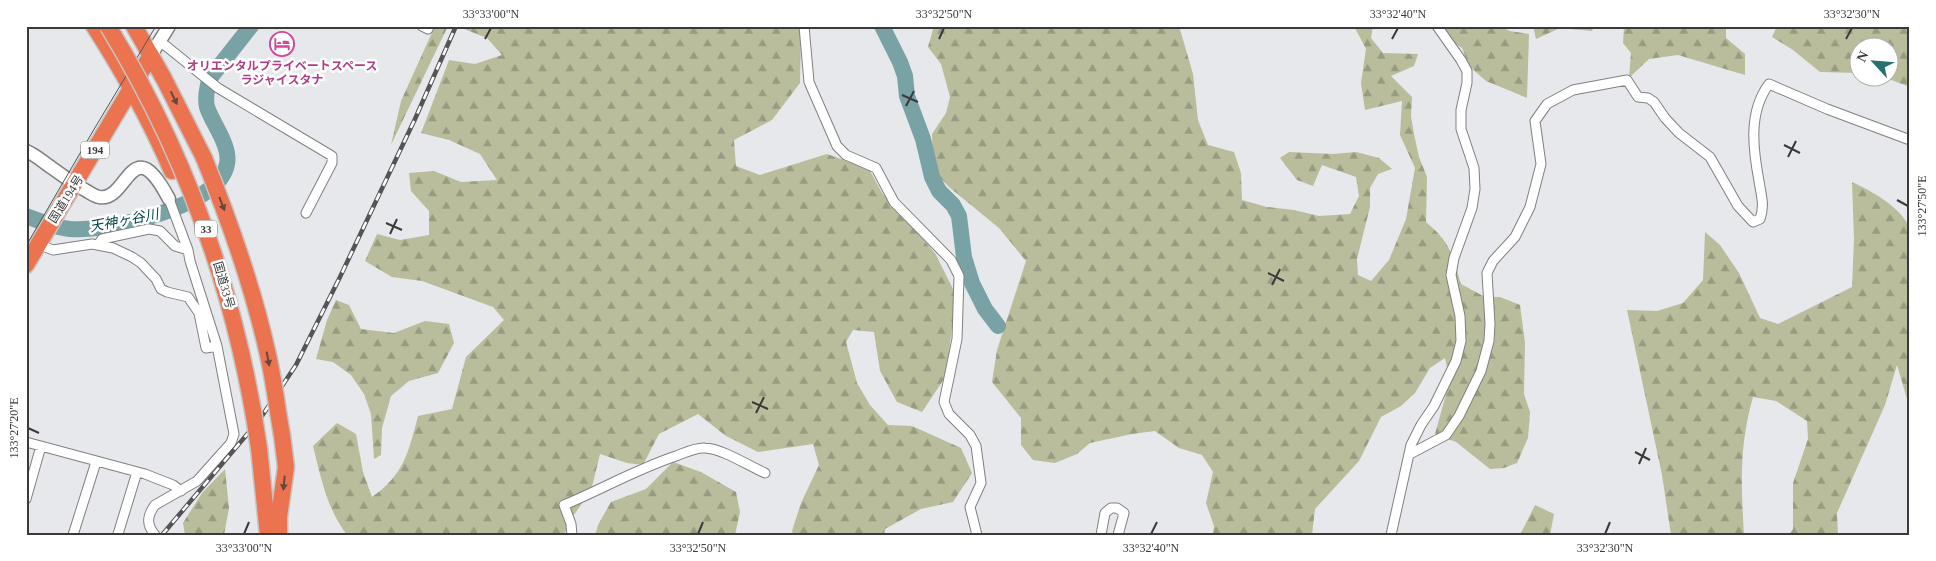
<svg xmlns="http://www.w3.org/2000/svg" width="1936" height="561" font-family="'Times New Roman','Noto Sans JP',serif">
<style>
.forest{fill:url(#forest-firs)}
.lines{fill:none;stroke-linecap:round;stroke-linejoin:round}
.river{stroke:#78a2a4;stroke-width:16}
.street-casing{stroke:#808083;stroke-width:11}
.secondary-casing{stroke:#808083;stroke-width:15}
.highway-casing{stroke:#c4c4c4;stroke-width:19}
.street{stroke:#fff;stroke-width:9}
.secondary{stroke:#fff;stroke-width:12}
.highway{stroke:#ec734f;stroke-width:16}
.tram{stroke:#545455;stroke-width:1}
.rail-casing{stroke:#545455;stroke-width:4.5}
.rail{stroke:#fff;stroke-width:2.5;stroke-dasharray:8;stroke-linecap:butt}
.highway-bridge-casing{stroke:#c4c4c4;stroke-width:19;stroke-linecap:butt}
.highway-bridge{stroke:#ec734f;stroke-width:16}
.oneway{fill:#664840}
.ticks{fill:none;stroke:#3a3a3b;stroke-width:2}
.labels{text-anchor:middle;stroke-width:5;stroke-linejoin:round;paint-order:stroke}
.shield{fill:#fff;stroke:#757576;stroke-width:1}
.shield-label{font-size:11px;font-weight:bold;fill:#3a3a3b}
.hotel-label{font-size:12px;font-weight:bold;fill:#b23c85;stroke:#fff}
.street-label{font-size:12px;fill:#3a3a3b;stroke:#fff}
.water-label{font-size:14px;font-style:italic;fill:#04474b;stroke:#fff}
.neatline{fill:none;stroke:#3a3a3b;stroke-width:2}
.ticks-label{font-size:12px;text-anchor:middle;fill:#3a3a3b}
</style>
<defs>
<pattern id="forest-firs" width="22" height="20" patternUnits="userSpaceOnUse" patternTransform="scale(1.25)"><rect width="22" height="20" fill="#b9bd9c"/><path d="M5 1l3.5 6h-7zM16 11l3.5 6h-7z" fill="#979b80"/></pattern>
</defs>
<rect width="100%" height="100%" fill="#e7e8eb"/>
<path class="forest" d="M435,26h13l-57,119 10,-44z
M465,26h336l-1,57 -28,37 -38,20 2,26 24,9 67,-21 42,15 13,24 53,60 21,42 -10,81 -24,36 -25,-10 -17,-31 -6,-39 -21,-2 -7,12 11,41 13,22 18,20 24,1 49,22 11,25 -19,29 -32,7 -36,20 -1,6h-91l-1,-4 9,-28 18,-38 -6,-21 -55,8 -32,-16 -28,-22 -39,20 -16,31 -16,-2 -27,-9 -9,37 -18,25 -9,19h-217c-20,-26 -26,-57 -34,-89l24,-23 19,11 7,38 9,25c32,-22 37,-46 46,-81l34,-7 14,-52 38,-37 -11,-13 -71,-26 -30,-4 -27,-16 12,-27 23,6 29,-5v-24l-18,-20 -2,-18 25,-2 27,11 36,-2 -17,-26 -31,-14 -28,-7 28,-73 26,4 27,-9 -15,-17 -23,-9z
M934,26h245l14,48 5,46 10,25 26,7 7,21 1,27 25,7 27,3 25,6 31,-2 9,-18 -3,-19 -34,-12 -9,21 -16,-6 -17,-22 9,-6 44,2 23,-2 23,6 13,11 -14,5 -8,14v19l-13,52 1,16 13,6 18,-21 17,-41 9,-51 -15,-33 2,-34 -37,9 -4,-27 5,-34 -12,-23h19l-2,12 12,15 35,1 -4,12 -23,10 21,21 -1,19 3,18 5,23 8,20 -1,45c25,21 26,32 35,62l24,13h15l20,8 5,38 -1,51 6,18 -2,26 -11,25 -13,5 -14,1 -34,-27 -21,-8 15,-54 -5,-22 -15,10 -15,25 -14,13 -20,11 -22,44 -44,48 -3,26h-99l1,-9 -8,-23 7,-31 -11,-17 -23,-7 -24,-17 -23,3 -42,9 -13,11 -22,9 -22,-3 -12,-15v-27l-29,-36 5,-32 29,-89 -27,-33 -50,-41 -16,-17 -1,-36 14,-21 4,-16 -9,-33 -13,-17z
M1435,26h64l11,5 19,3 -2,64 -41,-17 -17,-15 -7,-18 -27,-17z
M1533,26h61l-2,5 -32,-3 -24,11z
M1624,26h102v12l19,16v21l-67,-20 -29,4 -20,19 2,-25 -8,-10z
M1777,26h133v61l-24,-9h2v-30h-30v25l-38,-1 -27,-22 -21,-13z
M1852,182c23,11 45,23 58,45v182l-13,-44 -12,40 -48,108 1,22h-49l4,-6v-46l15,-44 -1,-18 -31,-20 -23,-4c-14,49 -12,88 -9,138h-73l-9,-60 -35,-165 30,1 26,-8 20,-23 2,-48 15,13 19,28 21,45 18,6 74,-37 2,-48z
M336,300l13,5 12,24 33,4 31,-12 24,3 5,19 -16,30 -29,8 -18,15 -9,32 -1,27 -7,4 -3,-45 -7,-20 -13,-19 -18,-13 -17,-3 11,-39z
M673,462l28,10 35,20 4,20 -5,23h-140l3,-10 13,-23 35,-13z
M225,469l4,39 -5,27h-39l-2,-12 19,-30z
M1535,505l19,9 -4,21h-30z"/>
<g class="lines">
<path class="river" d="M882,26l18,36 5,14 2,20 16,43 9,38 7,14 14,14 6,11 5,41 8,26 13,26 13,17
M26,216c13,5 30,12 44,13 37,3 150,-22 157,-65 4,-18 -15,-41 -20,-57 -2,-8 0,-21 3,-29l41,-52"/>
<defs>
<path id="street" d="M422,26l6,3 1,-3
M804,26l5,56 28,64 9,9 30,13 18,34 57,58 8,16 -2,63 -13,63 5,12 21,21 6,11 5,37 -11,24 7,28
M159,42l7,4 52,42 114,68v7l-26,50
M38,244l15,6 39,-6 21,4 19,9 9,6 15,16 5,10 6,3 21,5 11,16 7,35 11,-2
M98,245l4,-6 47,-10 11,2 15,15 13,4
M26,442l119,32 28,11 8,6
M1410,454l36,-19 13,-19 22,-45 8,-30 1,-17 -3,-51 6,-12 22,-24 15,-30 11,-43 -6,-43 12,-17 26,-14 54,-10 11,17 10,1 6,4 11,16 14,15 31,24 28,49 15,16 7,-3c5,-14 1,-24 -1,-38 -6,-32 -11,-69 10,-97l58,25 83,31
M26,499l15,-53
M118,534l19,-62
M73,535l23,-73
M155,535c-9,-11 -8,-19 0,-30l42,-24 34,-38 3,-9 -17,-88 -27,-85 -2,-11 -19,-51
M572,535l-1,-11 -7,-19c38,-16 73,-36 112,-49 8,-3 20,-9 29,-8 18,1 44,18 60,25
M1101,535l4,-22 6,-5h6l7,5 -6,22
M1391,535l20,-90 10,-20 13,-19 22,-45 5,-20 -1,-25 -9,-41 3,-17 18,-50 3,-19 -1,-21 -13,-39v-19l6,-27v-12l-6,-11 -24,-34"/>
<path id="secondary" d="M151,55l18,-29
M26,151c10,4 17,11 26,17 11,8 21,15 33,22 4,2 9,6 14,7 29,6 32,-70 70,2"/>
<path id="highway" d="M94,26c30,47 56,94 78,145
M134,26l30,53 40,79
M26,265l125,-210
M259,448l9,87
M279,535v-18l7,-50 -4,-32"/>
</defs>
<use href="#street" class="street-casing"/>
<use href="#secondary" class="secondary-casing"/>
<use href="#highway" class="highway-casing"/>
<use href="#street" class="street"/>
<use href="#secondary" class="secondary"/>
<use href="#highway" class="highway"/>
<path class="tram" d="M26,246l67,-115 63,-105"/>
<defs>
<path id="rail" d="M162,535l98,-116 36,-54 44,-88 75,-158 41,-93"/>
</defs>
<use href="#rail" class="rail-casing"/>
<use href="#rail" class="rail"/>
<defs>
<path id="highway-bridge" d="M108,26c80,131 129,270 151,422
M204,158c26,64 49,129 64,197 6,26 9,53 14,80"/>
</defs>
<use href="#highway-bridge" class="highway-bridge-casing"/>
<use href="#highway-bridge" class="highway-bridge"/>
</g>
<defs><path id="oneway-solid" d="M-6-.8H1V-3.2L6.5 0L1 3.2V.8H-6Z" transform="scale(1.25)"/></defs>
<g class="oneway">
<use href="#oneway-solid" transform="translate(174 98) rotate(64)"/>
<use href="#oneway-solid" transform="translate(222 204) rotate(69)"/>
<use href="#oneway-solid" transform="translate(268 359) rotate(79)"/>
<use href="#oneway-solid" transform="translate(284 483) rotate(96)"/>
</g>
<path class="ticks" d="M485,39l6,-11M939,39l5,-11M1392,39l6,-11M1846,39l6,-11M902,95l16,7M906,106l8,-15M1784,145l16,8M1788,157l8,-16M1897,200l11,6M386,223l16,7M390,234l7,-15M1268,273l16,8M1272,285l8,-16M752,402l16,7M756,413l8,-16M28,428l11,5M1635,452l15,8M1639,464l7,-16M244,534l5,-12M698,534l5,-12M1151,534l6,-12M1605,534l5,-12"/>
<defs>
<symbol id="hotel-ring" viewBox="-11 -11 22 22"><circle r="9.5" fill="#fff" stroke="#d1479c" stroke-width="1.5"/><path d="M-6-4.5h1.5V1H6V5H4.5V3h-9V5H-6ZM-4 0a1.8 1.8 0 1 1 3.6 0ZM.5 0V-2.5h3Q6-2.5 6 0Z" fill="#d1479c"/></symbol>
</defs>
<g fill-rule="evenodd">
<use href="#hotel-ring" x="268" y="30" width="28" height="28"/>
</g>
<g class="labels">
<g class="shield">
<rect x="81" y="141.5" width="28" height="17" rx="4"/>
<rect x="195" y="220.5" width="22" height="17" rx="4"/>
</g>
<g class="shield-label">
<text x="95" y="154">194</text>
<text x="206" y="233">33</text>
</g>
<g class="hotel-label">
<text x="282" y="70">オリエンタルプライベートスペース<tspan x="282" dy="14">ラジャイスタナ</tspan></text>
</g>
<g class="street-label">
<text transform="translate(66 199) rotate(-58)" y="4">国道194号</text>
<text transform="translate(224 285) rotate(74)" y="4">国道33号</text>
</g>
<g class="water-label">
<text transform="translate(124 220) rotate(-11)" y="5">天神ヶ谷川</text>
</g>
</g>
<rect width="1936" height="561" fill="none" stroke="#ffffff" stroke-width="55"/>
<g transform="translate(1874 62) rotate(296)"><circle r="24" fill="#ffffff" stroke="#b0b0b1"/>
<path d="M0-4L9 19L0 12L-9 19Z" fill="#27716f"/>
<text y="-8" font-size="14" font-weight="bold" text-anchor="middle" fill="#3a3a3b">N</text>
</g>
<rect x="28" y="28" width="1880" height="506" class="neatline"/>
<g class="ticks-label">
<text x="491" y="18">33°33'00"N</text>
<text x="944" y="18">33°32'50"N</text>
<text x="1398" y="18">33°32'40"N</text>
<text x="1852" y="18">33°32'30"N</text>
<text transform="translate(1922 206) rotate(-90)" y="4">133°27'50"E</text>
<text transform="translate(14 428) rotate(-90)" y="4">133°27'20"E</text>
<text x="244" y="552">33°33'00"N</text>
<text x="698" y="552">33°32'50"N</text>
<text x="1151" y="552">33°32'40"N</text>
<text x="1605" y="552">33°32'30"N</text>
</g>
</svg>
